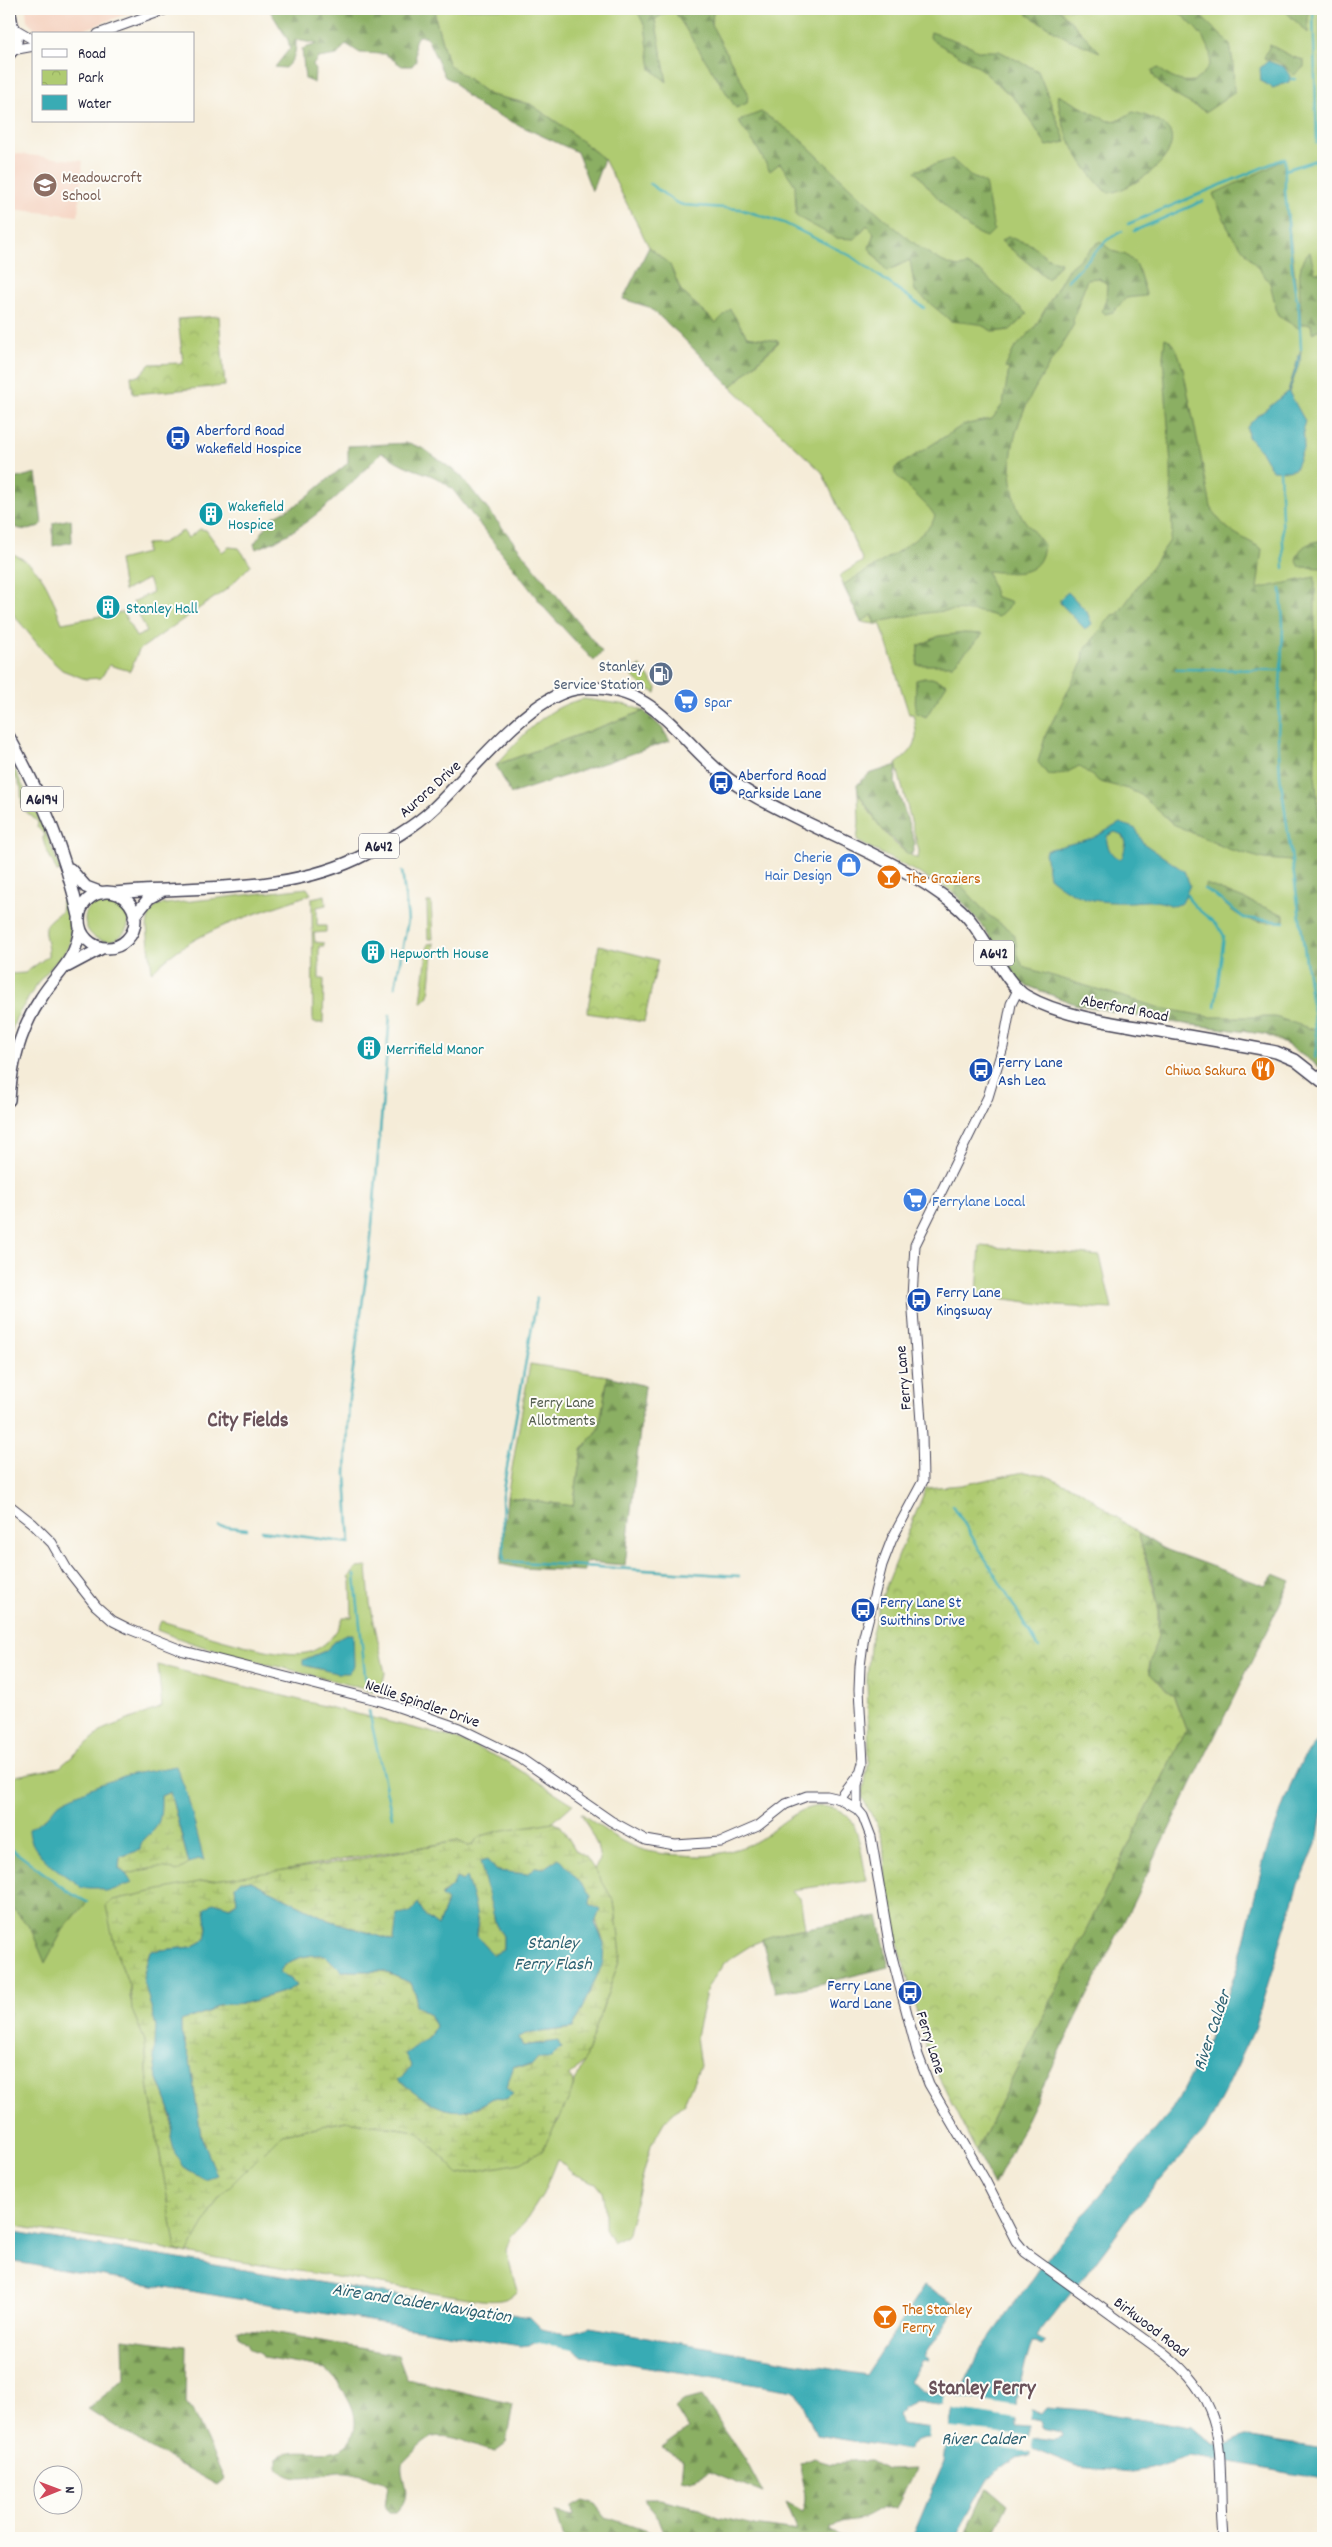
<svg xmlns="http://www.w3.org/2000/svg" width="1332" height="2547" font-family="Dekko,sans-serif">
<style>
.built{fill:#f5d3c1}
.green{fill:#afcb71;stroke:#687656;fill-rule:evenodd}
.forest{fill:url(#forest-firs);stroke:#56684f}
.wetland{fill:url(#wetland-marsh);stroke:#687656;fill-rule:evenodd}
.park{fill:url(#park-crowns);stroke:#687656}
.water{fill:#39abb4;stroke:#2e6678;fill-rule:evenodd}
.pier{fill:#f5ecd8}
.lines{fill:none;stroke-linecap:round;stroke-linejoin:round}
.stream{stroke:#39abb4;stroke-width:2.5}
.canal{stroke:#39abb4;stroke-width:10}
.minor-casing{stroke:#424053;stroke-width:11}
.major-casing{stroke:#424053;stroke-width:14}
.minor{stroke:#fff;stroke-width:9}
.major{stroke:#fff;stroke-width:11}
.labels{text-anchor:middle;stroke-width:4;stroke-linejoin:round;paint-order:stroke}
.shield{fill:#fdfcf7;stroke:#646373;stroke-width:1}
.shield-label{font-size:15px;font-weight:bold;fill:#22223b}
.education-label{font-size:16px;fill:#785e54;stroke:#fdfcf7;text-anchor:start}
.transit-label{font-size:16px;fill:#164399;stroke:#fdfcf7;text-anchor:start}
.culture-label{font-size:16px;fill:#0d838f;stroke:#fdfcf7;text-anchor:start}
.service-label{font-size:16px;fill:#4e5e75;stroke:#fdfcf7;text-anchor:end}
.shop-label{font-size:16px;fill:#366cbe;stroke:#fdfcf7;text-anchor:start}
.street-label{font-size:16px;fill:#22223b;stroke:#fdfcf7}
.food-label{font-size:16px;fill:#c56008;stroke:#fdfcf7;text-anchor:start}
.park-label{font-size:16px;fill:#535d4e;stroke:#fdfcf7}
.water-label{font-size:18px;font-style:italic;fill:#2c6071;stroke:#fdfcf7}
.district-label{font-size:21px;font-weight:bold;fill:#6a525a;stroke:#fdfcf7}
</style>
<defs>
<pattern id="forest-firs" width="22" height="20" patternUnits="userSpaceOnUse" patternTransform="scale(1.25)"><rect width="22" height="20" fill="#8baf63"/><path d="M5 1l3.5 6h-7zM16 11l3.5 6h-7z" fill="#718e53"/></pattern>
<pattern id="wetland-marsh" width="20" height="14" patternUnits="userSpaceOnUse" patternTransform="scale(1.25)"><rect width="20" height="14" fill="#afcb71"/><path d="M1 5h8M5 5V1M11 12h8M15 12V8" fill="none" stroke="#96ae63"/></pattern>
<pattern id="park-crowns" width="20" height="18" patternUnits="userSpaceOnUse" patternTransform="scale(1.25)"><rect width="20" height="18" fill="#afcb71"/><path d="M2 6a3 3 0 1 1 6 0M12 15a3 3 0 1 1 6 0" fill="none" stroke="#96ae63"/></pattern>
</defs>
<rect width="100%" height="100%" fill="#fdfcf7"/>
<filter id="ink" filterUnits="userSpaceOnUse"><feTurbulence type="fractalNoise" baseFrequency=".02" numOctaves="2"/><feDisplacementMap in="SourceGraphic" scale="10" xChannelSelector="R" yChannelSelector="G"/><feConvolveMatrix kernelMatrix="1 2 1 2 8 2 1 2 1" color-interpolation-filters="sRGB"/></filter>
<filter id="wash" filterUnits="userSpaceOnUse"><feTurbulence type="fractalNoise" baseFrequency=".0096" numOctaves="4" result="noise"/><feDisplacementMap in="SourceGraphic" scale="20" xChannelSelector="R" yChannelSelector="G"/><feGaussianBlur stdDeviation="1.12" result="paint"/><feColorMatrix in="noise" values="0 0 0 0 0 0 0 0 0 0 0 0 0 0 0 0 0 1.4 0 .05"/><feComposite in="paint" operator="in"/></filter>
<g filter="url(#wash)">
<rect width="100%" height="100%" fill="#f5ecd8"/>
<path class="built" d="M26,9h114l-68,25h-25l-11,-4 -9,-10z
M9,153l74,8 -5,55 -69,-7z"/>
<path class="green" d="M436,9h883l4,129v932l-29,-22 -30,-14 -101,-13 -88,-17 -57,-22 -36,-57 -20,-25 -15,-12 -90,-47 2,-18 -1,-31c14,25 33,55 60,67l1,-8 -23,-87c22,-17 23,-23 17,-50h-4l-28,-89 -20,-3 -22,-46 24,-15 -41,-89 -91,-85 48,-45 -32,-6 -31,-13 -35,-32 -8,-18 -12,-16 -12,-10 -45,-88 -40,-32 -34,-23 -40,-9 -42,-31 -13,-47z
M200,529l6,1 16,22 7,-5 10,1 12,17 -24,24 -88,61 -9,21 -21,-6 -8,13 -16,1 -23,-9 -14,-13 -39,-48v-57c35,15 40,38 53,71l61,-11 13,25 11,-5 -14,-30 20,-10 -5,-13 -24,12 -5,-31 27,-7v-9l16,-1 21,-12 5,7z
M640,666l17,22 -1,5 -14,-7 -10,-10 2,-7z
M584,699l44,6 16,6 -148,54c25,-27 49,-59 88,-66z
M9,758l34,68 18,45 -4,1c-4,-12 -13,-22 -14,-35l2,-2 -8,-8 1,-5 -16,-14 -1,-20 -8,-16 -4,-1z
M307,888l4,6c-55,21 -118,35 -159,78l-5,-45 2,-12 8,-10z
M325,895l1,10 -9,2v19h9v6l-12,1 1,9 9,1v3h-5v33h5l-1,44h-10l-1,-125z
M85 919a22 22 0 1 1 44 0a22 22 0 1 1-44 0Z
M67,898l4,39 -2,10 -30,34 -23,37 -7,20v-64l16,-1 23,-17c1,-22 -14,-28 13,-44l1,-10z
M427,902h4l2,37h-5z
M434,943l-5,53 -6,6h-2l7,-58z
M980,1246l120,10 12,53 -56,-3 -79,-11z
M530,1364l78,12 -9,53 -17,21 -9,56 -66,-9z
M367,1567l3,36 15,70 -3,14 -9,5c-72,-23 -146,-33 -216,-62l4,-9c32,9 116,38 145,32 18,-4 32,-20 37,-36h9l-1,-37 -2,-3 8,-9zM340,1637l-4,36 -33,-13 22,-9z
M158,1665l296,73 50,22 69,44 -20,18 -75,15 -5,8 -5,1 -10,-5 -148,24 -203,40 9,47 14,35v10l15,44 3,42 14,84 57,30 63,-63 64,-13 71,10 42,43 83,-23 5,-13 12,-18 25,-59 37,-106 -7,-53 -20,-33 6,-9 -3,-15 -16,-32c38,28 54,41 102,42 11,1 24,2 34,-1 13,-3 29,-7 40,-13 24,-15 46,-42 76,-33 10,3 19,10 22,20 6,16 8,35 12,52l-76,10 9,7 5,31 -21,4 -31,12 -28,18 -18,26 -11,48 4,30 -16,37 -20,19 -13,23 -24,91 -14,7 -8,-14v-20l-3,-18 -6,-8 -24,-10 -15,-14 -14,35 -16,25 -16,17 -5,14 11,41c-10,11 -22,10 -36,9l-472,-75v-442l7,-7 44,-9 44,-38 58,-22z"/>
<path class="forest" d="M269,9h167l-1,8 13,47 42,31 40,9 34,23 40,32 -12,32 -15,-39 -97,-45c-10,-10 -20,-14 -26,-26l-9,-4 -19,-41h-8c-7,9 -2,14 -2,25l-4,5h-10l-17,-12 -25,-1 -14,-9 -9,11 -19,3 -5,7 2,6 -1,12 -9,-4 -3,-30 15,-5 -21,-4c0,12 -1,19 -11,28l-10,-1 15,-19 -2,-8z
M636,9h78l-3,15 37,69 -1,10 -11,5 -63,-99 -18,10 12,63 -16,-13 -6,-43z
M1025,9h34l41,43 -32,-13 -40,-24z
M1175,9h18l37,35 3,19 1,30 -28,19c-15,-9 -52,-24 -54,-42l7,-2c10,10 21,15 35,13 38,-24 1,-54 -19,-72z
M1283,9h25v24z
M931,32l40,14 6,5h22l39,20 28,71 -19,4 -28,-43 -43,-38 -43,-24 -3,-4z
M1270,45l23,12 11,3v7l-10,8c-9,-7 -15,-17 -27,-15l-3,-2z
M1058,95l50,26 11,-1 14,-8c9,2 33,10 37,20 11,26 -40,58 -61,61l-5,-3c-25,-27 -44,-58 -46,-95z
M761,112c12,8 24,15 35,24 25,20 143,147 170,129l15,7 46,42 -17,16 -16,2 -15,-8 -28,-3 -36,-30 -5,-31 -23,11 -18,-23 5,-15 -7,-8 -12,14 -19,-1 -40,-22 -1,-31 -15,-22 -10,8 -14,-25 -18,-25z
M1285,158v31l15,134c3,-18 -8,-61 10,-71l5,20 8,1v58l-5,-1 -6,3 -1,-9h-11v5l-22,-13 -8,-33 -39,-49 -18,-40 56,-26z
M952,159l18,17 15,7 9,47 -7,7c-22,-4 -58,-49 -72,-66z
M1008,237l22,7 18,14 13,4 -13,17 -47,-38z
M1100,241l12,10 14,4 11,10 9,29 -2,2 -18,2 -13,14 -8,2 -3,-3 4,-12 1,-15 -8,-6 -12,1 -14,41 1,4c-26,47 -64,89 -63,146 1,14 2,28 8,41 6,13 17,22 25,34 -3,34 -32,28 -57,26l9,26 14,4 1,3 -13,13c-32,-14 -89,-2 -123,6l-3,-8 -11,7 -18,-37c20,-13 88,-48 92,-69l-5,-7 -35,-35v-6l68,-43 29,-6 11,-15 6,-35 -4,-1 9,-19 21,-22 33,-58z
M649,247l21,18 11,26 35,32 14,-14 17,27 32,5 -48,46 -53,-54 -29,-26 -26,-8z
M1165,338c12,4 14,19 18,31l28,138c14,26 28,27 51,42l-5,40 58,-12v197l8,86v199l-5,7 -41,-28 -13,-4 -101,-13 -88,-17 -57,-22 -36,-57 -26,-30 -1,-5 5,-6 27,30 24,17 4,6 2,15 6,15 137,41 50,9h65l40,13 -23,-169 -28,-2 -36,-10 -55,-25 -32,-29 -13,-6 -28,-7 -21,-16 -13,7 -18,2 -10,-13 8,-28 37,-73 1,-10 28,-36 6,-1 51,-72 3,-9 -1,-67 -8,-109z
M409,443l15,6 36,26 142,177 -8,9 -47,-50 -94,-121c-20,-19 -34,-16 -55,-28 -7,-3 -10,-8 -17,-9 -36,37 -76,79 -125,96l-2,-5 19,-27 25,-13 50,-41v-17z
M36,473l6,51c-12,9 -21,6 -33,1v-45z
M71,519l1,23 -19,4v-23z
M1323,540v28l-23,-1 -4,-7c4,-15 13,-17 27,-20z
M964,633l19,1 -30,31h-36l1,-19 21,-10z
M924,678h8l15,6 -21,33 -11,-5 1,-32z
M644,711l18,17 8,13 -159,53 -15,-29z
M897,765l-2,18 20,60 -3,11h-4l-28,-27 -22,-35 -1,-7 12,-11z
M1206,884l78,31v7c-14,0 -32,1 -44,-6 -14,-8 -22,-20 -36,-27z
M608,1376l37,10 -20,179 -39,-3 -2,9 -64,-3 -19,-4 6,-67 66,9 9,-56 17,-21z
M1138,1533l24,15 103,38 9,-12 17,7 -297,605 -18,-35 210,-421 -12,-33 -24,-23c-2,-18 8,-35 9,-53 0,-30 -13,-60 -21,-88z
M9,1847l60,45 18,10 -24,28 -18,33 -14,-34 -22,-25z
M878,1916l11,51 -91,22 -23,3 -13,-53 22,-7z
M238,2330l29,1 131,24 9,24 106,25 -7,40 -12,9c-13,-6 -49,-22 -63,-15 -10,6 -21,17 -29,26 -2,18 13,30 -6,48h-7l-4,-4 3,-24 -4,-2c-12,-3 -25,-9 -38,-10 -21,-2 -51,17 -68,-4v-10c18,-19 71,13 77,-32 2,-21 -16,-43 -29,-57l-63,-11 -5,-6 -8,-3 -3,-6 -8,-6z
M123,2338l63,8 -1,58 8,6 31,69 -7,6 -69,-38 -60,-38 36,-30z
M702,2396l43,63 18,34 -54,-21 -18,8 -10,-2 2,-19 -21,-11 26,-19 -13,-21 8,-7z
M814,2458l17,5 39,-2 16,9 30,-1 -20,38c-18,1 -16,3 -30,10 -16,6 -22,0 -37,13l15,8h-280l-8,-25 17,3 -1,-10 11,-6 13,4 10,13 61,21 -8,-20 -16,-19h17l39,9 18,9 37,8 43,6 -12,-28 17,9c8,-20 -3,-27 -1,-48z
M987,2487l21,18 -16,33h-28z"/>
<path class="wetland" d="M170,1792l19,72 -13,8c-13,-10 -35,0 -50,2l-7,-4 1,-13 17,-6 8,-14 9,-7 7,-34z
M553,1822l8,4 15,25 10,6 16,24 12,21 5,35 2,18 -37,106 -14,15 4,5 -3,13 -29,57 -21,12 -62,11 -42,-43 -71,-10 -64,13 -63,63 -32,57 -11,-4 -28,-167 -3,-42 -13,-31 -2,-23 -14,-35 -10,-46 7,-6 86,-18 149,-21 110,-20 10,5 5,-1 5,-8 20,-6zM487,1860l10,11 30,3 8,-7 9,1 46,36 14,39 -31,85 -48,6 -7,4 5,8 25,-4 -17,24h-17l-8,21 7,7 -7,5 -13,-1 -16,10 -79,-28 14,-13 4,-20 13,-9 6,-12 -6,-12 -14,-9 1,-10 -5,-12 -28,-12h-42l-16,-16c-16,-1 -38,3 -46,18l12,5 -5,13 -41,12 -28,2 -7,6 -29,10v12l4,10 16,93 5,9 -35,-7c6,-25 -10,-44 -15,-67 -3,-15 3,-31 0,-46 -5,-25 -17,-48 -6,-74l42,-4 13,-7 2,-12 -1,-8 31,-18 -2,-16 16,-5 78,39 65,21 32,-24 12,9 9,-25 -6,-6 12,-10 9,-4 17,43 -2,12 16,19 10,-5v-14l-7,-11z"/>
<path class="park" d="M219,316l6,70 -92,8 -2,-18h8l11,-12 33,-1 -5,-44z
M599,945l59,15 -14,62 -57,-9z
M1024,1472l20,3 36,15 58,43 20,72v30l-9,32 1,7 24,23 12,33 -210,421 -47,-93 -36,-134 -7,-38 -3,-44 -5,-15 -16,-30 7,-37 -2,-81 4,-43 10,-37 45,-111 35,-3z"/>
<path class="water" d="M1268,61l16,6 6,9 -1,6 -16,6 -12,-7 -1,-13z
M1301,349l-1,12 -11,31 16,29 -2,7 1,19 -9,22 -7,2 -16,-1 -10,-17 -14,-16 -1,-10 8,-9 33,-26z
M1068,592l19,20 5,12 -7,5 -25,-26v-4z
M1120,823l16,6 7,14 41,28 6,14 -8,18 -9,3c-17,-7 -24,-5 -42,-4 -35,1 -55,-2 -82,-25l-4,-24 2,-3 46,-12zM1115,832l8,3 3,8 -3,13 -3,3c-8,-1 -15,-15 -13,-23z
M346,1634h7l1,31 -6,8h-12l-33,-8v-5l22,-9 15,-14z
M1323,1735v76l-4,26 -23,56 -43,139 -27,58 -21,40 -71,80 -49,66 -44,54 -4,7 9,5 -4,4 -10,-4 -15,50 -1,16 25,5 5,-6 40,3 104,18 1,-2 21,18 13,1 20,-9 78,13v30l-133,-23 -40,13 -17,3 -57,-5 -46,-19v7l-14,3 -28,20 -33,60h-43l32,-76 3,-23c-15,-1 -31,-5 -39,11l-92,-15 -17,-40 -6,-4 -211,-35 -14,-13 -14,-3 -14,-1 -11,6 -9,1 -511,-85v-30l520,86 12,12 25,5 24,-7 276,48 59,-90 32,21 -32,50 4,3 -1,2 -6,-1 -13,22 14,9 33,7c12,-16 17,-35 28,-53l67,-92 122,-144 32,-63 13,-35 6,-7 14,-39 27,-110 25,-69 13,-28zM916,2402l37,5 -4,23 -48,-6 -4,-8 7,-8zM1016,2417l25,4 2,7 18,4 1,3 -6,5 -26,-3v-10l-14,-1z
M176,1766l11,28 17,67 -6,-2 -9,5 -19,-72 -9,4c0,11 1,26 -8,35 -6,6 -12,9 -13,19l-20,7 -1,12 7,5 6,9 -2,1 -23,8 -9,-4h-17c-5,-8 -11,-8 -18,-14 -15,-11 -34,-25 -34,-45l18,-12 12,-14 31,-15 37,-13z
M559,1858l32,37 -1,9 10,6 -5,13 9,20 -1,20 -30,65 -48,6 -7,4 5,8 35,-5 3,7 -10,10h-13l-7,8h-17l-8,21 7,7 -7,5 -13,-1c-41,27 -61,6 -95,-18l14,-13 -7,-13 24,-16 6,-12 -6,-12 -14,-9 1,-10 -5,-12 -28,-12h-42l-16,-16c-15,-1 -39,3 -46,18l12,5 5,8 -10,5 -41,12 -28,2 -7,6 -29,10v12l9,27 11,76 16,39 -12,4 -22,-12 -8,-13 -4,-16 2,-20 -17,-45 -2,-14 2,-33 -13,-48 7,-27 42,-4 13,-7 2,-12 -2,-19 9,-7 16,5 7,-5 -2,-16 6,-6 10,1 78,39 65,21 3,-27 14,-2 7,-9 8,14 12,9 9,-25 -6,-5 12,-11 3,-7 6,3 4,-4c7,20 13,39 11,59l16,19 10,-5v-14l-7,-11 -16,-63 7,-2 10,11 30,3 8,-7 9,1z"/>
<path class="pier" d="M944,2395l87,14 -2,13 -87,-14z
M930,2426l104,10 -2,16 -104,-12z"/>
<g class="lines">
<path class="stream" d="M1313,9l4,134
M1291,79h4
M1285,170l34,-11 4,-10
M650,184l25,18 8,3 57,4 44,14 67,33 73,52
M1128,224l157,-66v31l8,89 6,32 2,39
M1134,231l69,-30
M1067,281l40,-41 15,-9
M1280,470l4,98
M1281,589l2,36 -5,109 2,41 37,266 -2,17
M1176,669l106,1
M1204,889l9,5 31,24 40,4
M1187,895c8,18 29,23 37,41l-9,71
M395,987l13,-67 -6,-49
M537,1298l-35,198 2,65 235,15
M953,1505l86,143
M219,1526l28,3
M262,1531l88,12 -4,-69 3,-76 21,-150 20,-233
M355,1575l11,110
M369,1711l23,106
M9,1847l60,45 18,10"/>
<path class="canal" d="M534,2337l45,8"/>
</g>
</g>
<g filter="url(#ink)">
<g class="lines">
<defs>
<path id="minor" d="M15,29l19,11
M98,34l69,-25
M12,50l22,-4
M9,1505l23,18 20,20 15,26 29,37 17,15 16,8 55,22 200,51 75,26 61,30 91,63 35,19 29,5 46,-3 37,-16 28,-22 21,-8h20l13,3 17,10 6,7 8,21 19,112 28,106 11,29 56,96 31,61 9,11 139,101c71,56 52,107 59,185
M840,1799l19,-25
M857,1809v-24l6,-22 -4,-73 1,-24 4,-30 18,-71 10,-26 31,-58 -1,-45 -10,-139 3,-52 73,-148 15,-50 8,-43 7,-14"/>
<path id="major" d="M9,9l3,16
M9,22c10,9 10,22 0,32
M9,737c33,60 55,112 70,179
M70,869l16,18 16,6
M79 920a28 28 0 1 1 56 0a28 28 0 1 1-56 0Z
M114,893c84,-8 175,2 252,-39 23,-13 48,-27 67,-45 38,-35 98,-118 150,-121 71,-3 91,46 138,85 24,20 54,34 82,48 52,25 108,48 153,85 28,22 46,76 70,90 33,19 80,26 117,32 44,8 89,15 133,24l19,8 28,22
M134,917l15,-19 13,-7
M68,966l34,-18
M9,1100c2,-36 12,-72 32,-102 17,-27 34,-35 39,-69"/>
</defs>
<use href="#minor" class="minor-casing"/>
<use href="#major" class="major-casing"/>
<use href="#minor" class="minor"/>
<use href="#major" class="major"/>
</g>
</g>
<defs>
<symbol id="school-disc" viewBox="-11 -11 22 22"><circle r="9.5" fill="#8d6e63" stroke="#fdfcf7"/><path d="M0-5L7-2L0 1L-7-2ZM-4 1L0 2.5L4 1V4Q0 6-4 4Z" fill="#fff"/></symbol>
<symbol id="bus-disc" viewBox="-11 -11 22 22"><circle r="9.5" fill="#1a4fb4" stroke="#fdfcf7"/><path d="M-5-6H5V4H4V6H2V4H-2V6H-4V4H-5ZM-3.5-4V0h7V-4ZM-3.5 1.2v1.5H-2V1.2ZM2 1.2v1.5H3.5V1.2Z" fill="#fff"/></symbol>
<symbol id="building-disc" viewBox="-11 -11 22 22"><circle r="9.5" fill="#0f9aa8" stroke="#fdfcf7"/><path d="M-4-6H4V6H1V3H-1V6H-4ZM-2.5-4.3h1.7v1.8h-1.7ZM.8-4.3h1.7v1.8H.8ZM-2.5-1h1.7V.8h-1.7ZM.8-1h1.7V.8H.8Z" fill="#fff"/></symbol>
<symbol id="fuel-disc" viewBox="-11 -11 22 22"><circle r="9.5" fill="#5c6f8a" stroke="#fdfcf7"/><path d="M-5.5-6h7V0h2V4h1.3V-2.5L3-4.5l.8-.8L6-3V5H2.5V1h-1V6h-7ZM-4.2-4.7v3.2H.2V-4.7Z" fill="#fff"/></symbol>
<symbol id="supermarket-disc" viewBox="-11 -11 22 22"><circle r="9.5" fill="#3f7fe0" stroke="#fdfcf7"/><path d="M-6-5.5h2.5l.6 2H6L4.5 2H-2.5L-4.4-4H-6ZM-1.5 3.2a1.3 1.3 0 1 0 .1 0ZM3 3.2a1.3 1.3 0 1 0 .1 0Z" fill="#fff"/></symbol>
<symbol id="shop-disc" viewBox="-11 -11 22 22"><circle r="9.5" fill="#3f7fe0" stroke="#fdfcf7"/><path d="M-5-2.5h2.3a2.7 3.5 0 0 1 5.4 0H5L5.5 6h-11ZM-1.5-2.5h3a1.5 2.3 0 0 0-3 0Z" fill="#fff"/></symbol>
<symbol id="bar-disc" viewBox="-11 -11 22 22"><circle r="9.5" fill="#e8710a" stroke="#fdfcf7"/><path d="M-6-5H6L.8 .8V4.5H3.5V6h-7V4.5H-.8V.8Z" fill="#fff"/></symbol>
<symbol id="restaurant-disc" viewBox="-11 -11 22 22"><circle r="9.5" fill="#e8710a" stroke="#fdfcf7"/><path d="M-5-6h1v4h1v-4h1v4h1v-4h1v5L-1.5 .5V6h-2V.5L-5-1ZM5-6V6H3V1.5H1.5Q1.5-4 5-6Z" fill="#fff"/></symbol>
</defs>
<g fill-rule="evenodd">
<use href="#school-disc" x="31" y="171" width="28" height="28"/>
<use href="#bus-disc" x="164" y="424" width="28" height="28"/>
<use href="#building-disc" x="197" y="500" width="28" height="28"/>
<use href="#building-disc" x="94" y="593" width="28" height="28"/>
<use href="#fuel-disc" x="647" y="660" width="28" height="28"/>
<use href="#supermarket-disc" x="672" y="687" width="28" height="28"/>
<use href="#bus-disc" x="707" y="769" width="28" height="28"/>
<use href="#shop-disc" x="835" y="851" width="28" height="28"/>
<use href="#bar-disc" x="875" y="863" width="28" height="28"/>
<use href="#building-disc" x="359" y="938" width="28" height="28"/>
<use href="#building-disc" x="355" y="1034" width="28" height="28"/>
<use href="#restaurant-disc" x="1249" y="1055" width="28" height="28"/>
<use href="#bus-disc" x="967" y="1056" width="28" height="28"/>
<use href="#supermarket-disc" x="901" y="1186" width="28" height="28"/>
<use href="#bus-disc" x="905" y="1286" width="28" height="28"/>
<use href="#bus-disc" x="849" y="1596" width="28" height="28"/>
<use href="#bus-disc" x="896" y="1979" width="28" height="28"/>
<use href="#bar-disc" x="871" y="2303" width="28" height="28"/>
</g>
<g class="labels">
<g class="shield">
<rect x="21" y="786.5" width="42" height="25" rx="4"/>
<rect x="359" y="833.5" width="40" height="25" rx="4"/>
<rect x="974" y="940.5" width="40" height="25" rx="4"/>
</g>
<g class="shield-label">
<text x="42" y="804">A6194</text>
<text x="379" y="851">A642</text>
<text x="994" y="958">A642</text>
</g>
<g class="education-label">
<text x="62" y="182">Meadowcroft<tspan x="62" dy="18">School</tspan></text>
</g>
<g class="transit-label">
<text x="196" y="435">Aberford Road<tspan x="196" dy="18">Wakefield Hospice</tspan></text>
<text x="738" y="780">Aberford Road<tspan x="738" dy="18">Parkside Lane</tspan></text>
<text x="998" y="1067">Ferry Lane<tspan x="998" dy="18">Ash Lea</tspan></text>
<text x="936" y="1297">Ferry Lane<tspan x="936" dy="18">Kingsway</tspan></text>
<text x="880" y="1607">Ferry Lane St<tspan x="880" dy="18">Swithins Drive</tspan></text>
<text x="892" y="1990" text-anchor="end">Ferry Lane<tspan x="892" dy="18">Ward Lane</tspan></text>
</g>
<g class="culture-label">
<text x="228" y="511">Wakefield<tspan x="228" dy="18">Hospice</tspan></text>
<text x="126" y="613">Stanley Hall</text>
<text x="390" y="958">Hepworth House</text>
<text x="386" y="1054">Merrifield Manor</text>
</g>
<g class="service-label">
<text x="644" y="671">Stanley<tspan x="644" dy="18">Service Station</tspan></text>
</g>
<g class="shop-label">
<text x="704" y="707">Spar</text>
<text x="832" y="862" text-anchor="end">Cherie<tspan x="832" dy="18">Hair Design</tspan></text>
<text x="932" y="1206">Ferrylane Local</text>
</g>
<g class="street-label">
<text transform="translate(429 788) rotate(-42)" y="6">Aurora Drive</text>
<text transform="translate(1125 1007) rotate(11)" y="6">Aberford Road</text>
<text transform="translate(902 1378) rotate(-95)" y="6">Ferry Lane</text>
<text transform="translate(423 1702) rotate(19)" y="6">Nellie Spindler Drive</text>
<text transform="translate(932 2042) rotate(72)" y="6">Ferry Lane</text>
<text transform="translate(1152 2326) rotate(37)" y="6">Birkwood Road</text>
</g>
<g class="food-label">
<text x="906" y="883">The Graziers</text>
<text x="1246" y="1075" text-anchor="end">Chiwa Sakura</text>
<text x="902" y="2314">The Stanley<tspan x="902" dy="18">Ferry</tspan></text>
</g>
<g class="park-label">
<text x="562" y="1407">Ferry Lane<tspan x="562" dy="18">Allotments</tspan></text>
</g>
<g class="water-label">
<text x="553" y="1948">Stanley<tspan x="553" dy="21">Ferry Flash</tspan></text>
<text transform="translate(1211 2030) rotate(-71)" y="6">River Calder</text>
<text transform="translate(422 2302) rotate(9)" y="6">Aire and Calder Navigation</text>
<text x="983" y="2444">River Calder</text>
</g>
<g class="district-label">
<text x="248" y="1426">City Fields</text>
<text x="982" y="2394">Stanley Ferry</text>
</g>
</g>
<rect width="1332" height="2547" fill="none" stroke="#fdfcf7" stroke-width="30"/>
<rect x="32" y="32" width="162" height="90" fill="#fdfcf7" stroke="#a5a5ac"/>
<rect x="42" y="49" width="25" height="8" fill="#ffffff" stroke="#a5a5ac"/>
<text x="78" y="58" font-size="15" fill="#22223b">Road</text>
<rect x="42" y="70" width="25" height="15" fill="url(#park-crowns)" stroke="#a5a5ac"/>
<text x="78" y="82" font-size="15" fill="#22223b">Park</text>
<rect x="42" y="95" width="25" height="15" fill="#39abb4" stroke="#a5a5ac"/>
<text x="78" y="108" font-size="15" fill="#22223b">Water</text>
<g transform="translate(58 2490) rotate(89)"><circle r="24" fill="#fdfcf7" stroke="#a5a5ac"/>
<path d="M0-4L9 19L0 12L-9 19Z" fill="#d1495b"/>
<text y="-8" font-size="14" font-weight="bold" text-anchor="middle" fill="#22223b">N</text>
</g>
</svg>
